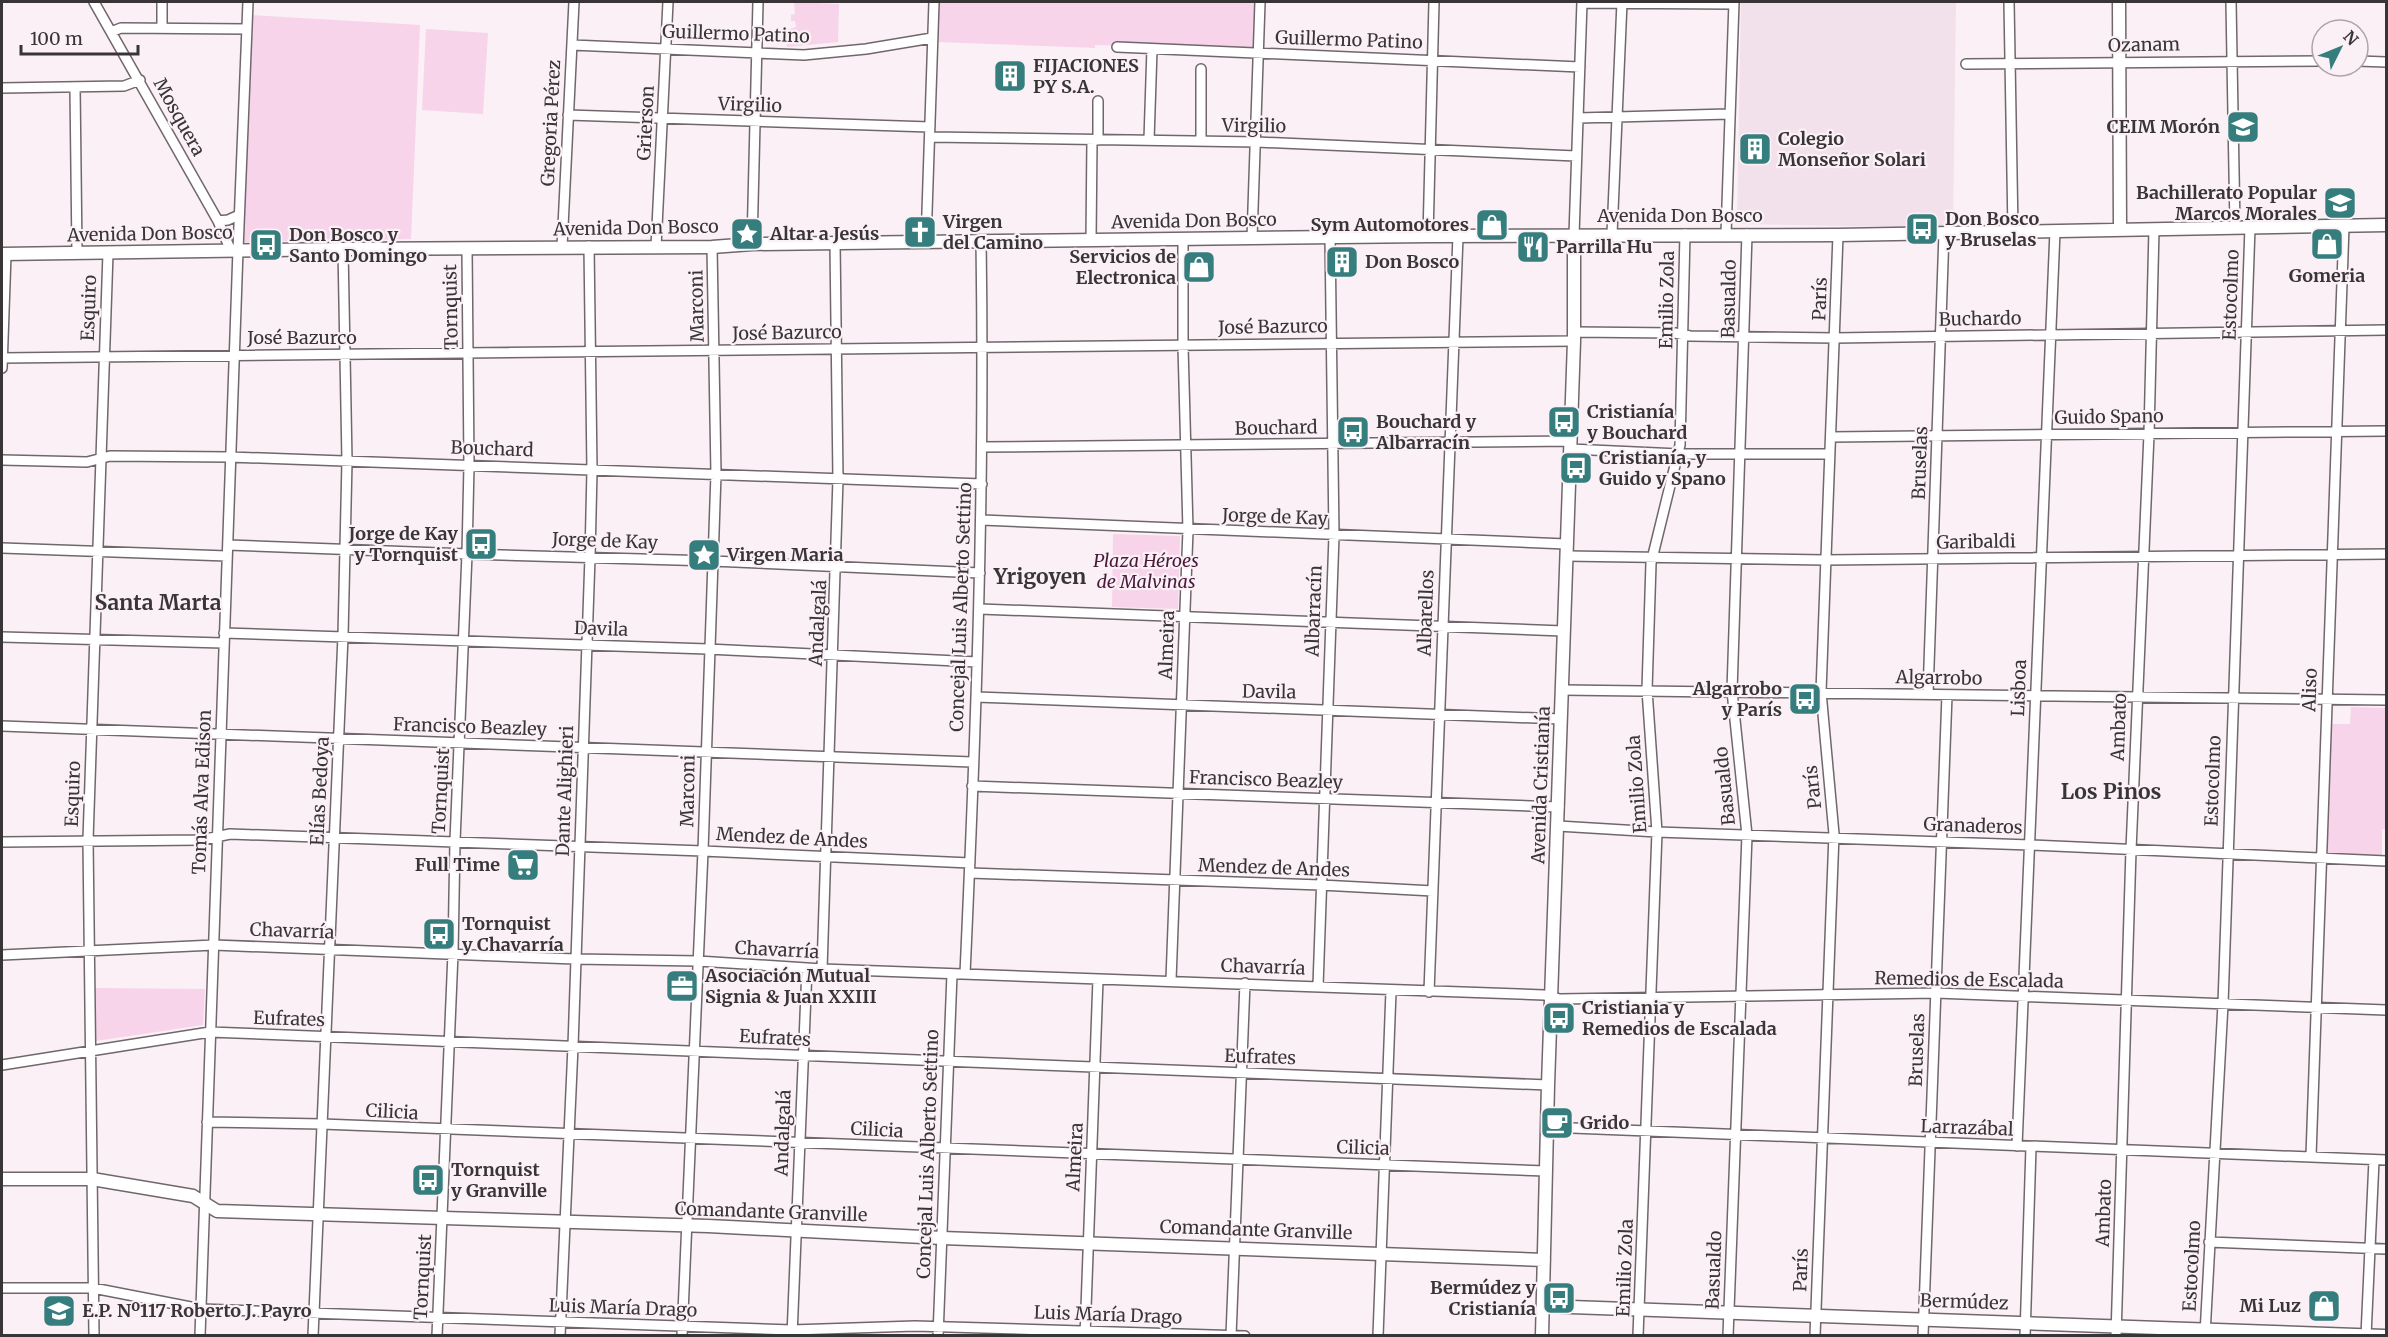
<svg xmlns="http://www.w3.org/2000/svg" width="2388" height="1337" font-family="Merriweather,serif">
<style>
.built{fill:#f2e1eb}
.green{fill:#f7d4e9}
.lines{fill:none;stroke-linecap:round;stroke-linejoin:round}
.street-casing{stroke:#70676c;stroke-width:12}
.secondary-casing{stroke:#70676c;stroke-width:15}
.street{stroke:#fff;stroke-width:9}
.secondary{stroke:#fff;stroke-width:12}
.labels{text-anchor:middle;stroke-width:4.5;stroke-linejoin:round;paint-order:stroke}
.street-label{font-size:18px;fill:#393537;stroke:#faf0f6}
.poi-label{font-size:18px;font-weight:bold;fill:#393537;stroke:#faf0f6;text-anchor:start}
.park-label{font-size:18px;font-style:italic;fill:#491a3a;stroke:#faf0f6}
.quarter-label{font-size:21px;font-weight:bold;fill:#393537;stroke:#faf0f6}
</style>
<rect width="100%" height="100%" fill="#faf0f6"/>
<path class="built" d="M1741,2h215l-3,226 -216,-4z"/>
<path class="green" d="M794,2l45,2 -1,38 -51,5v-17l9,-3 -1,-6h-4v-6l4,-1z
M938,2h318l-1,43 -5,4 -155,-4v3l-158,-6z
M248,15l172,10 -9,214 -168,3z
M426,29l62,4 -5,81 -61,-4z
M1113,534l67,2 -2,73 -66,-2z
M2351,707l35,1v121h-4v26l-57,-2 4,-129h21z
M96,988l109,1 -2,36 -107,16z"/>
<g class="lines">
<defs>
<path id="street" d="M94,2l124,219 13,30
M162,2v26
M2009,2l4,229
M2231,2l4,226
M1582,3l152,1
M111,32l10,-4 125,1
M572,45l232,10 62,-6 66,-11
M1117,47l463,20
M2358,61l28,1
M1966,64l356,-3
M75,87l2,166
M2,88l122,-2 16,-6
M568,115l362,12
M1578,118l151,-4
M930,137l327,5 319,14
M1098,140v-39
M1149,140l3,-91
M1201,141v-72
M218,221l10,-1 11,-5
M1612,234l10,-232
M1726,234l8,-232
M1574,235l8,-233
M1428,236l6,-234
M1252,238l8,-236
M1091,240l1,-100
M926,242l8,-240
M752,244l6,-242
M562,247l12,-245
M656,247l12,-245
M1574,332l101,1 15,3 145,2 551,-8
M2,358l1572,-17
M2,368l4,-114
M1831,437l555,-6
M982,447l589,-6
M1570,449l109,5h150
M2,460l85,2 23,-6 120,1 752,27
M982,520l584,24
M228,545l239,9 245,7 268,12
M2,548l225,8
M1566,556l259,4 561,-6
M980,609l583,22
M224,633l484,16 269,13
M2,637l221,6
M1562,690l824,10
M1928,694l16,-461
M976,697l585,22
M2,726l970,36
M972,786l587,21
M1558,826l99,6 373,13 356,16
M2,842l199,-2 29,-6 473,17 267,12
M970,873l351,12 112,6
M2,955l212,-10 361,14 123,2 124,8 722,26 16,4 376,-6 450,17
M822,969l16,-490 -3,-236
M965,974c11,-244 20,-488 16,-732
M1171,980l17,-450 -5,-184v-107
M1318,986l16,-450 -4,-299
M1429,992l29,-756
M2,1065l208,-33 1338,53
M207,1122l115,2 1224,47
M1547,1127l839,33
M2017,1146l38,-915
M2311,1156l33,-930
M2209,1242l177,7
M2,1288h91l108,21 591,21 123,-4 330,10
M2205,1334l18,-330 27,-777
M94,1336l-6,-496 20,-587
M200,1336l38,-1086 10,-248
M313,1336l30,-700 4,-175 -4,-212
M437,1336l16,-383 2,-112 12,-287 2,-89 -2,-216
M560,1336l13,-290 17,-489 2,-87 -3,-224
M682,1336l21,-485 13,-377 -4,-227
M792,1336l15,-368
M938,1336l14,-362
M1085,1336l13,-357
M1231,1336l14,-353
M1378,1336l13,-345
M1638,1336l19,-504 -10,-142 4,-127 29,-118 5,-211
M1728,1336l19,-501 -15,-144 15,-457
M1815,1336l19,-502 -13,-142 17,-457
M1923,1336l24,-641
M2025,1336l6,-189
M2116,1336l15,-486 18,-416 5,-205
M2366,1336l8,-176"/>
<path id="secondary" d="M2119,2l1,227
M2,254l341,-5 369,-2 40,-3 676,-8 410,-1 548,-10
M2,1179h90l101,17 24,15 491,15 234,12 602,22
M1543,1306l841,30
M1542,1336l6,-251 26,-744v-106"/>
</defs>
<use href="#street" class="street-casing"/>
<use href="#secondary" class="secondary-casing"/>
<use href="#street" class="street"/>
<use href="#secondary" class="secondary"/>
</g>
<defs>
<symbol id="building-square" viewBox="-11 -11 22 22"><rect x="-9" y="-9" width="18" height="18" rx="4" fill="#367e7d" stroke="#faf0f6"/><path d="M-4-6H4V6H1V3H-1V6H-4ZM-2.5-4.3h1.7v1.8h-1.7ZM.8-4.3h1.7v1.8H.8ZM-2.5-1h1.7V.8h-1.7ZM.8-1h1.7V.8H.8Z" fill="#fff"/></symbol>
<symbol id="school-square" viewBox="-11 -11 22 22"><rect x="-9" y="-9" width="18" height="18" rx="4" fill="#367e7d" stroke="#faf0f6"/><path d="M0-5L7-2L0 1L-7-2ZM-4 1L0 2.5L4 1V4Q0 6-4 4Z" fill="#fff"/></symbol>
<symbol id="shop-square" viewBox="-11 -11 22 22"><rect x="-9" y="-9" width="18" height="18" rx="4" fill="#367e7d" stroke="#faf0f6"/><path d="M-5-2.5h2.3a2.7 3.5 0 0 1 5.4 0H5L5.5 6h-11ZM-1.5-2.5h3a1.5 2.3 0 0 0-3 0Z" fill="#fff"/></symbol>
<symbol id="bus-square" viewBox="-11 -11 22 22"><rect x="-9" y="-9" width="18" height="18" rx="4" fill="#367e7d" stroke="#faf0f6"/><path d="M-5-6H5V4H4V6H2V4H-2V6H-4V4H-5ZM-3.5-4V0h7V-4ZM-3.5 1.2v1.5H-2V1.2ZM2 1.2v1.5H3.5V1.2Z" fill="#fff"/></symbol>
<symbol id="church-square" viewBox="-11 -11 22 22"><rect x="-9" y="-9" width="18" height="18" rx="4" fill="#367e7d" stroke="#faf0f6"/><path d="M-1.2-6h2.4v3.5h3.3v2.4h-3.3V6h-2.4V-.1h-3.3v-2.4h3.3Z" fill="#fff"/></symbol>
<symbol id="sight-square" viewBox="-11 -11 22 22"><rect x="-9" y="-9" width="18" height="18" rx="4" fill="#367e7d" stroke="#faf0f6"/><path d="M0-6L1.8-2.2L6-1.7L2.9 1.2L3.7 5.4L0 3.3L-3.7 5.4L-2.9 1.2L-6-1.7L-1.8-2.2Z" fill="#fff"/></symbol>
<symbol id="restaurant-square" viewBox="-11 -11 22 22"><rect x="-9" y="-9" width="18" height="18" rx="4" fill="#367e7d" stroke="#faf0f6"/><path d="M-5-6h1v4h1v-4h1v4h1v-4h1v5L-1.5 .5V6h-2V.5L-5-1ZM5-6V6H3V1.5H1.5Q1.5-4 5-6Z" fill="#fff"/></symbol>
<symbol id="supermarket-square" viewBox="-11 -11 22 22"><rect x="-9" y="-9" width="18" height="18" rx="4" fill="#367e7d" stroke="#faf0f6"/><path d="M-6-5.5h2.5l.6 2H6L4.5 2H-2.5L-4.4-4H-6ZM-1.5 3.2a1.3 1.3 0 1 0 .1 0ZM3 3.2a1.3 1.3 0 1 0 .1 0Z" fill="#fff"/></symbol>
<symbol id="office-square" viewBox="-11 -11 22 22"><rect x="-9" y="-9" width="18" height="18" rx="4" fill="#367e7d" stroke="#faf0f6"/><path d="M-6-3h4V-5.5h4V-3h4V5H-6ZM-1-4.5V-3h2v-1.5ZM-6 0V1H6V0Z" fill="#fff"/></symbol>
<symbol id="cafe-square" viewBox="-11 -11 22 22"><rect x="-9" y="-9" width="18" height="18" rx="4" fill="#367e7d" stroke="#faf0f6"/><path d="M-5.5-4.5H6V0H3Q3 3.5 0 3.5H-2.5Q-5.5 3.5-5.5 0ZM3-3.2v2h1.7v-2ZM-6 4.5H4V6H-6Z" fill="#fff"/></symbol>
</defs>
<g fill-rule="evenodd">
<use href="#building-square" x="991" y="57" width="38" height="38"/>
<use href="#school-square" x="2224" y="108" width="38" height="38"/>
<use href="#building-square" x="1736" y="130" width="38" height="38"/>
<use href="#school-square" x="2321" y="184" width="38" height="38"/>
<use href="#shop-square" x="1473" y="206" width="38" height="38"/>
<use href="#bus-square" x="1903" y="210" width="38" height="38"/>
<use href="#church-square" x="901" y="213" width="38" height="38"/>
<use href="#sight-square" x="728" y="215" width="38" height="38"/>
<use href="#shop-square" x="2308" y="225" width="38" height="38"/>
<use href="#bus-square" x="247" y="226" width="38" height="38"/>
<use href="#restaurant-square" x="1514" y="228" width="38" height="38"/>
<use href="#building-square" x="1323" y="243" width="38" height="38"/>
<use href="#shop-square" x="1180" y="248" width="38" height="38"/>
<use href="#bus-square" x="1545" y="403" width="38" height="38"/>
<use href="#bus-square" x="1334" y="413" width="38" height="38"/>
<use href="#bus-square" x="1557" y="449" width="38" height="38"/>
<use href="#bus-square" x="462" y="525" width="38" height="38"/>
<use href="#sight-square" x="685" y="536" width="38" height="38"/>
<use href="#bus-square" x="1786" y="680" width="38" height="38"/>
<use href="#supermarket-square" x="504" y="846" width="38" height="38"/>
<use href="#bus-square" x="420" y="915" width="38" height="38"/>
<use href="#office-square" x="663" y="967" width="38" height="38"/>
<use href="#bus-square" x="1540" y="999" width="38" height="38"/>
<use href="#cafe-square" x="1538" y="1104" width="38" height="38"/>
<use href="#bus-square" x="409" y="1161" width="38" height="38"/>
<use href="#bus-square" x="1540" y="1279" width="38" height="38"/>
<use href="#shop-square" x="2305" y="1287" width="38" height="38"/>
<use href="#school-square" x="40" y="1292" width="38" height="38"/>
</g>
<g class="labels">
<g class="street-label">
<text transform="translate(736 34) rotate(2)" y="6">Guillermo Patino</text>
<text transform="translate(1349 40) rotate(2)" y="6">Guillermo Patino</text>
<text transform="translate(2144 45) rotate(-1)" y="6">Ozanam</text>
<text transform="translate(750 105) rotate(2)" y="6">Virgilio</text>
<text transform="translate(179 117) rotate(61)" y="6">Mosquera</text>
<text transform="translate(551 123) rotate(-87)" y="6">Gregoria Pérez</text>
<text transform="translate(646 123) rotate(-87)" y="6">Grierson</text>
<text transform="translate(1254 126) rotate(1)" y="6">Virgilio</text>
<text x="1680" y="222">Avenida Don Bosco</text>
<text transform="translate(1194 221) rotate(-1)" y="6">Avenida Don Bosco</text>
<text transform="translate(636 228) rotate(-1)" y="6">Avenida Don Bosco</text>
<text transform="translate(150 234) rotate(-1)" y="6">Avenida Don Bosco</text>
<text transform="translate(2231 295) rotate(-88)" y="6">Estocolmo</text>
<text transform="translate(1729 299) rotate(-89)" y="6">Basualdo</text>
<text transform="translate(1820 299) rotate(-88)" y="6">París</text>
<text transform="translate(1667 300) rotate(-89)" y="6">Emilio Zola</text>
<text transform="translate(697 306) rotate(-91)" y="6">Marconi</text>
<text transform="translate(451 307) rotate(-91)" y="6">Tornquist</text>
<text transform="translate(89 308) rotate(-88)" y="6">Esquiro</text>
<text transform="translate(1980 319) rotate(-1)" y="6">Buchardo</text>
<text transform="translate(1273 327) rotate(-1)" y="6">José Bazurco</text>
<text transform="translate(787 333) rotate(-1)" y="6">José Bazurco</text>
<text x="302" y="344">José Bazurco</text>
<text transform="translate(2109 417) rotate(-1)" y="6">Guido Spano</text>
<text transform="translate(1276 428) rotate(-1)" y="6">Bouchard</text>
<text transform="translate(492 449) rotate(2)" y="6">Bouchard</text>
<text transform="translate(1920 463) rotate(-88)" y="6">Bruselas</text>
<text transform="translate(1275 517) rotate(2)" y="6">Jorge de Kay</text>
<text transform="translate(605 541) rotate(2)" y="6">Jorge de Kay</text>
<text transform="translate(1976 542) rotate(-1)" y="6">Garibaldi</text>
<text transform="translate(961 607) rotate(-88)" y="6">Concejal Luis Alberto Settino</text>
<text transform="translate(1314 611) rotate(-88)" y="6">Albarracín</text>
<text transform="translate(1426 613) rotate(-88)" y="6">Albarellos</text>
<text transform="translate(818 623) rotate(-87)" y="6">Andalgalá</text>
<text transform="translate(601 629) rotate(2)" y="6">Davila</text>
<text transform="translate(1167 645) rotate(-88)" y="6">Almeira</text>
<text transform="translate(1939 678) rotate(1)" y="6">Algarrobo</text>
<text transform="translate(2019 688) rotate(-88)" y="6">Lisboa</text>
<text transform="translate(2310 690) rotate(-88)" y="6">Aliso</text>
<text transform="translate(1269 692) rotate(1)" y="6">Davila</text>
<text transform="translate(470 727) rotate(2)" y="6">Francisco Beazley</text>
<text transform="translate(2119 727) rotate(-88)" y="6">Ambato</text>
<text transform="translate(1266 780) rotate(2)" y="6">Francisco Beazley</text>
<text transform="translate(2213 781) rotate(-88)" y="6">Estocolmo</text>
<text transform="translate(1637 784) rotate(-94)" y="6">Emilio Zola</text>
<text transform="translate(1541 785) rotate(-88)" y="6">Avenida Cristianía</text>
<text transform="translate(1725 786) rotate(-96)" y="6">Basualdo</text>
<text transform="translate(1813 787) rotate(-96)" y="6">París</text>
<text transform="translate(320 791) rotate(-87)" y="6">Elías Bedoya</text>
<text transform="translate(441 791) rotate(-87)" y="6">Tornquist</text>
<text transform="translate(565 791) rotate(-88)" y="6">Dante Alighieri</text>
<text transform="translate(688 791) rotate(-89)" y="6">Marconi</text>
<text transform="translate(202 792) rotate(-88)" y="6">Tomás Alva Edison</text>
<text transform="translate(73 794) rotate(-88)" y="6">Esquiro</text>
<text transform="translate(1973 826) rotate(2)" y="6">Granaderos</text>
<text transform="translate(792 838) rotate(3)" y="6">Mendez de Andes</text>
<text transform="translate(1274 868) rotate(2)" y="6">Mendez de Andes</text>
<text transform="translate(292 931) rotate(2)" y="6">Chavarría</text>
<text transform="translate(777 950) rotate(3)" y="6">Chavarría</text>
<text transform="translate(1263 967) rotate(2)" y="6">Chavarría</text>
<text transform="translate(1969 980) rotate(1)" y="6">Remedios de Escalada</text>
<text transform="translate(289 1019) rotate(2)" y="6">Eufrates</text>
<text transform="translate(775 1038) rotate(3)" y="6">Eufrates</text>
<text transform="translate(1917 1050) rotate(-88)" y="6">Bruselas</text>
<text transform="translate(1260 1057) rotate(2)" y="6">Eufrates</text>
<text transform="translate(392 1112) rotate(3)" y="6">Cilicia</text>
<text transform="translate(1967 1128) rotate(2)" y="6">Larrazábal</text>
<text transform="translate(877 1130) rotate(3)" y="6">Cilicia</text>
<text transform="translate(783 1133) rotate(-88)" y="6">Andalgalá</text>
<text transform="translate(1363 1148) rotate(2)" y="6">Cilicia</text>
<text transform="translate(928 1154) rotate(-88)" y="6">Concejal Luis Alberto Settino</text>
<text transform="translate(1075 1157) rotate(-87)" y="6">Almeira</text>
<text transform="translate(771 1212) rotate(2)" y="6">Comandante Granville</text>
<text transform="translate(2104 1213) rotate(-88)" y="6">Ambato</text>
<text transform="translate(1256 1230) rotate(2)" y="6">Comandante Granville</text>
<text transform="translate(2192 1266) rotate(-87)" y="6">Estocolmo</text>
<text transform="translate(1625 1268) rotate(-88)" y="6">Emilio Zola</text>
<text transform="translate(1714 1270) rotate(-88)" y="6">Basualdo</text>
<text transform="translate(1801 1270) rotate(-88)" y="6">París</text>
<text transform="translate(423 1277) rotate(-87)" y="6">Tornquist</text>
<text transform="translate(1964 1302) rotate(2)" y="6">Bermúdez</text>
<text transform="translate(623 1308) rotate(2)" y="6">Luis María Drago</text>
<text transform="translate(1108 1315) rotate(2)" y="6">Luis María Drago</text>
</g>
<g class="poi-label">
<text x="1033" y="72">FIJACIONES<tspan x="1033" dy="21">PY S.A.</tspan></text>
<text x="2220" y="133" text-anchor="end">CEIM Morón</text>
<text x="1778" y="145">Colegio<tspan x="1778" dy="21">Monseñor Solari</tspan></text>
<text x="2317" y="199" text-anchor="end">Bachillerato Popular<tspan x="2317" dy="21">Marcos Morales</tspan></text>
<text x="1945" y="225">Don Bosco<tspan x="1945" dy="21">y Bruselas</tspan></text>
<text x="943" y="228">Virgen<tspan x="943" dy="21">del Camino</tspan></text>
<text x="1469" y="231" text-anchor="end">Sym Automotores</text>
<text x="770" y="240">Altar a Jesús</text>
<text x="289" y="241">Don Bosco y<tspan x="289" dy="21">Santo Domingo</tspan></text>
<text x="1556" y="253">Parrilla Hu</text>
<text x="1176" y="263" text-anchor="end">Servicios de<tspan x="1176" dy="21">Electronica</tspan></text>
<text x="1365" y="268">Don Bosco</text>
<text x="2327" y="282" text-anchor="middle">Gomeria</text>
<text x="1587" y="418">Cristianía<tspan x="1587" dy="21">y Bouchard</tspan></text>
<text x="1376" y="428">Bouchard y<tspan x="1376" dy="21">Albarracín</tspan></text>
<text x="1599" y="464">Cristianía, y<tspan x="1599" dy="21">Guido y Spano</tspan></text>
<text x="458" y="540" text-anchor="end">Jorge de Kay<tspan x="458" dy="21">y Tornquist</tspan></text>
<text x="727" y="561">Virgen Maria</text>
<text x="1782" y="695" text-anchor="end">Algarrobo<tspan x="1782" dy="21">y París</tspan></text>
<text x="500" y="871" text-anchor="end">Full Time</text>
<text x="462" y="930">Tornquist<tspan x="462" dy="21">y Chavarría</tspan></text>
<text x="705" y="982">Asociación Mutual<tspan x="705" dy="21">Signia &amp; Juan XXIII</tspan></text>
<text x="1582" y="1014">Cristiania y<tspan x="1582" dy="21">Remedios de Escalada</tspan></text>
<text x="1580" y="1129">Grido</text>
<text x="451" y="1176">Tornquist<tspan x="451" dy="21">y Granville</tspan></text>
<text x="1536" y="1294" text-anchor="end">Bermúdez y<tspan x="1536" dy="21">Cristianía</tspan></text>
<text x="2301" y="1312" text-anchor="end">Mi Luz</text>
<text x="82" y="1317">E.P. Nº117 Roberto J. Payro</text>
</g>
<g class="park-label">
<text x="1146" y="567">Plaza Héroes<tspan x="1146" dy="21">de Malvinas</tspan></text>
</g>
<g class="quarter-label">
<text x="1040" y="584">Yrigoyen</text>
<text x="158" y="610">Santa Marta</text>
<text x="2111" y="799">Los Pinos</text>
</g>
</g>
<rect width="2388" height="1337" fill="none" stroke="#393537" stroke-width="6"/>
<g transform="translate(2340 48) rotate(47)"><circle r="28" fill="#faf0f6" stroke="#ada5aa" stroke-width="1.5"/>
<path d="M0-4.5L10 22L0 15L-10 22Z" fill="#367e7d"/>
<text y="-9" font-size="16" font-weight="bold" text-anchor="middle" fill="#393537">N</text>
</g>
<path d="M21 45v9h117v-9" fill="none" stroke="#393537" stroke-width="3"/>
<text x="30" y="45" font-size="18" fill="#393537" stroke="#faf0f6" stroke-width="4.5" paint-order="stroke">100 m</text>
</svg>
